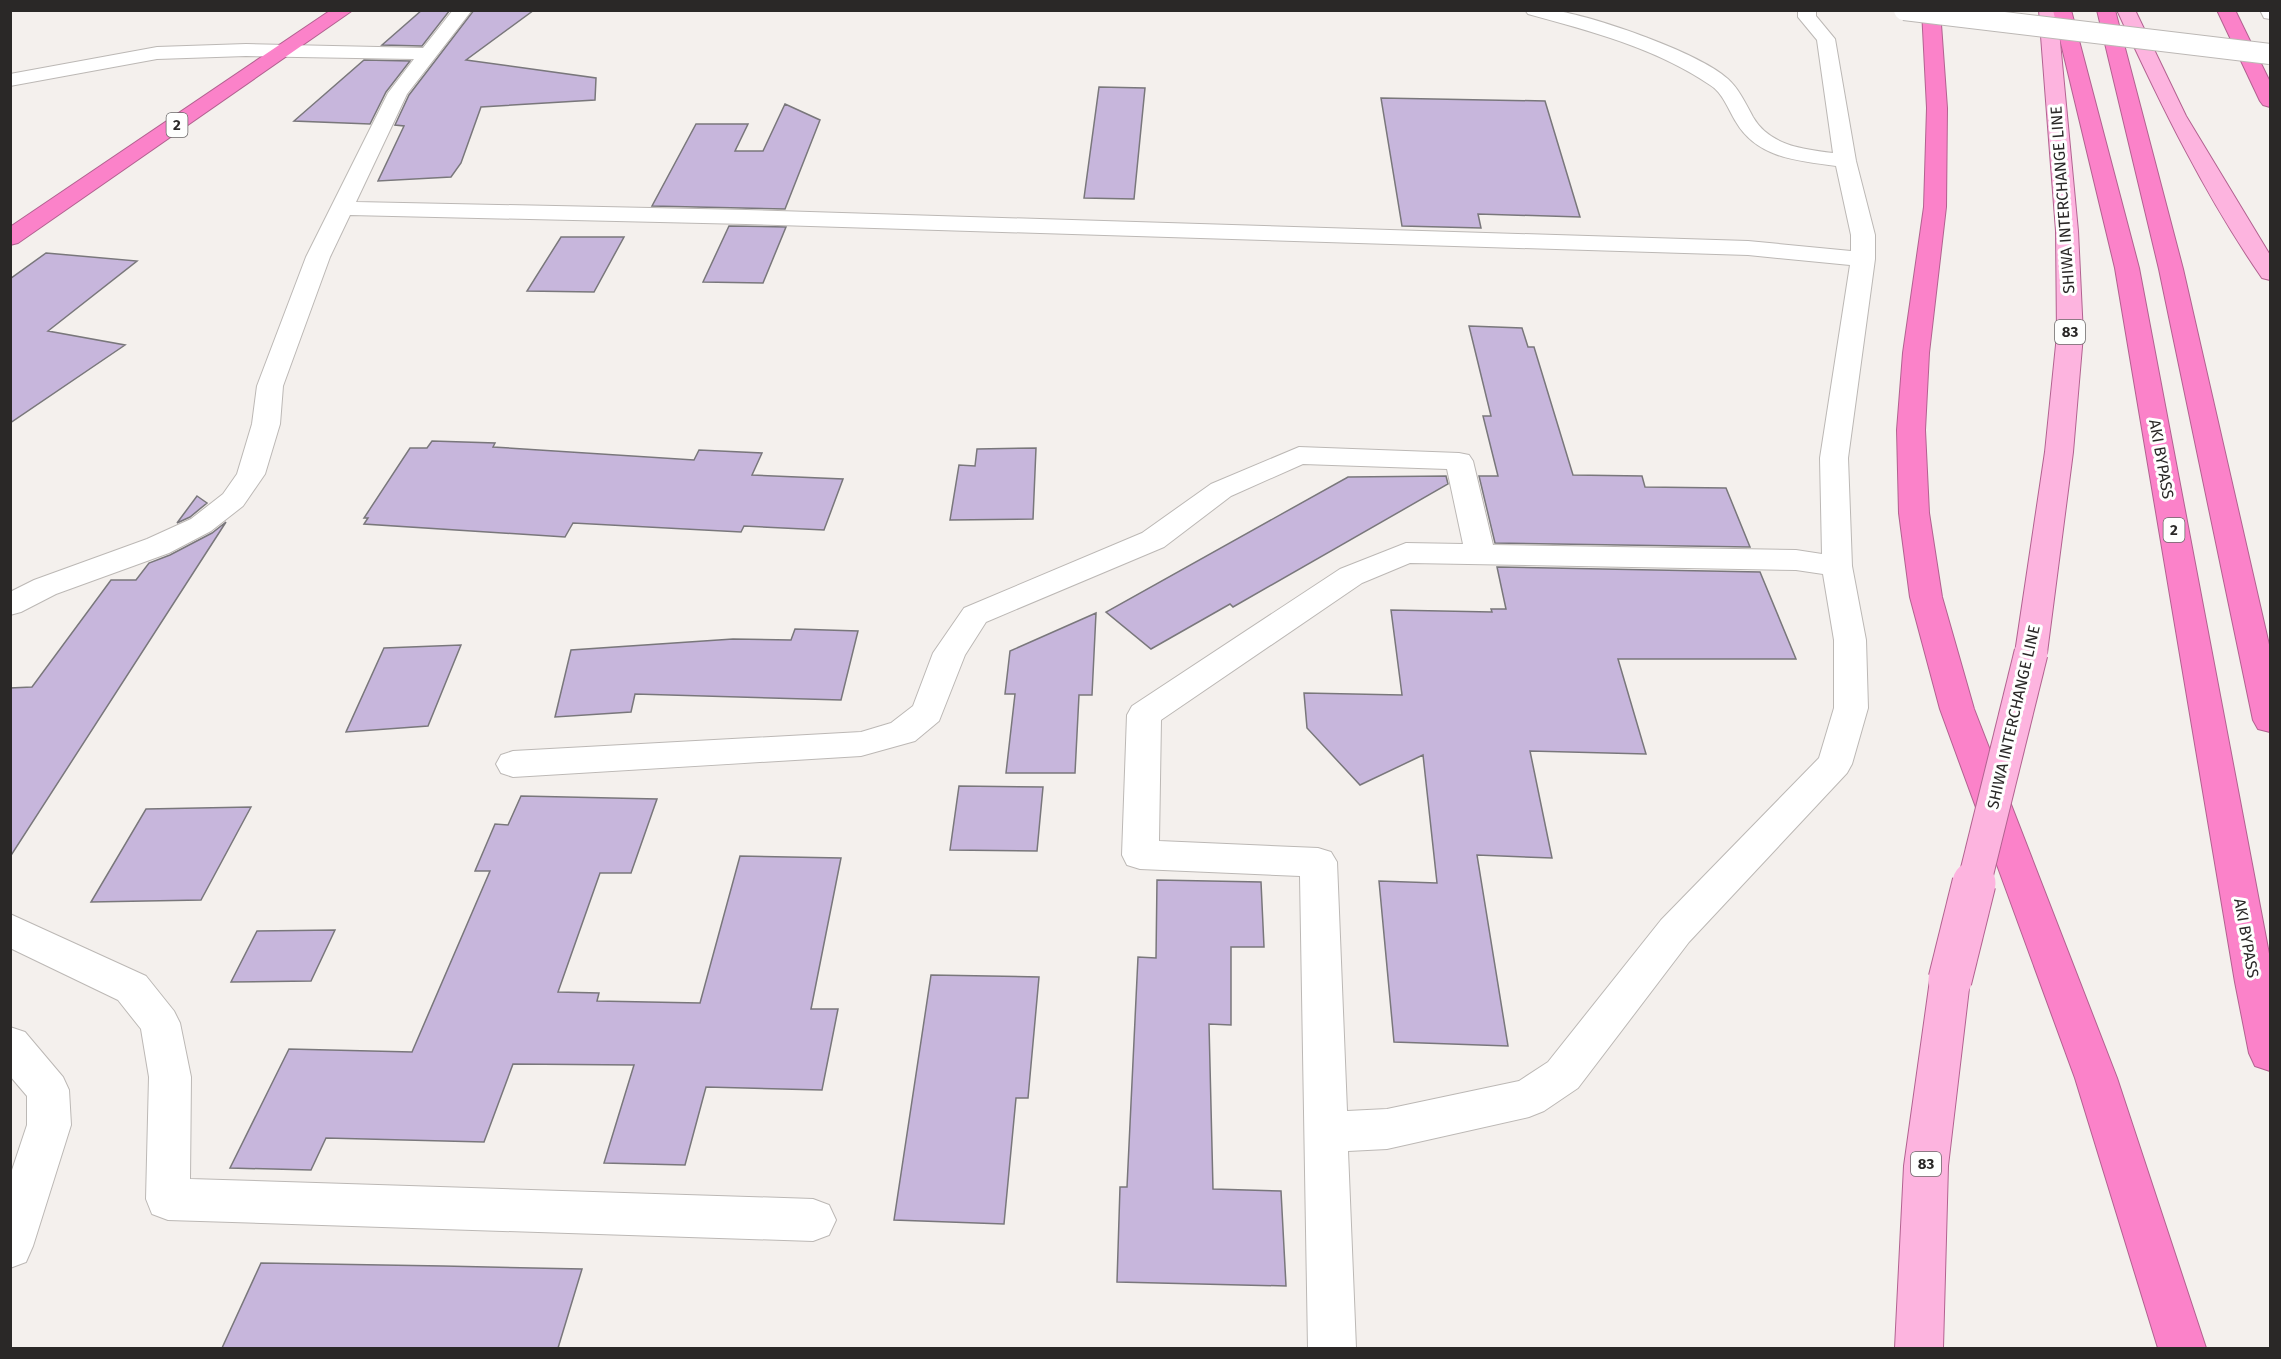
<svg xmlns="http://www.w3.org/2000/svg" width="2281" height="1359" font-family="'Fira Sans',sans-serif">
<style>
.building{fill:#c7b6dc;stroke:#79777b;stroke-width:1.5}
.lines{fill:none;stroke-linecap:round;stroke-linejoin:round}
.minor-casing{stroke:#bcb8b5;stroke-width:2}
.major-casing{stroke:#b26290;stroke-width:2}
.highway-casing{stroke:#b26290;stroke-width:2}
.minor{fill:#fff;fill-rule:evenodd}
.major{fill:#fdb4df;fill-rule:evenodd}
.highway{fill:#fb82c9;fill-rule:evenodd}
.minor-bridge-casing{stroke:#bcb8b5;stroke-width:22;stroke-linecap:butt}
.major-bridge-far1-casing{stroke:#b26290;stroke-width:35;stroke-linecap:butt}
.major-bridge-casing{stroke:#b26290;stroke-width:45;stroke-linecap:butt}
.minor-bridge{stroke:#fff;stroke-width:20}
.major-bridge-far1{stroke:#fdb4df;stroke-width:33}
.major-bridge{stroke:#fdb4df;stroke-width:43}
.labels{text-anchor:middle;stroke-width:6;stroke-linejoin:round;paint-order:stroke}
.shield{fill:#fefffe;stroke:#6a6868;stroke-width:1.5}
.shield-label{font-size:15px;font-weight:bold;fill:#2a2827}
.street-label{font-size:16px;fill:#2a2827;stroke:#fefffe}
</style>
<rect width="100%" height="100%" fill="#f4f0ed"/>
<path class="building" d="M422,10h28l-28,36 -40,-1z
M474,10h60l-68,50 130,18 -1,22 -114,7 -20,56 -10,14 -73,4 26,-55 -9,-1 14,-30z
M364,60l46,1 -24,31 -16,32 -76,-3z
M1099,87l46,1 -11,111 -50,-1z
M1381,98l164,3 35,116 -102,-3 3,14 -79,-2z
M785,104l35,16 -35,89 -133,-3 44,-82h52l-13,27h28z
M729,226l57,1 -23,56 -60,-1z
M561,237h63l-30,55 -67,-1z
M46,253l91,8 -89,70 77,14 -115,78v-144z
M1469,326l53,2 6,19h6l39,128 69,1 3,11 81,1 24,59 -255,-4 -16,-67h19l-15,-60h8z
M432,441l63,2 -2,4 201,13 5,-10 63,3 -10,22 91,4 -19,51 -80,-4 -3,6 -168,-9 -8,14 -201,-13 4,-6h-4l46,-70h17z
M1036,448l-3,71 -83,1 9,-55 16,1 2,-17z
M1446,476l2,8 -215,123 -3,-3 -79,45 -45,-37 242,-135z
M197,496l10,7 -17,14 -13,6z
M226,522l-216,335v-169l22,-1 79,-107h25l13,-17 21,-8 42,-22z
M1497,567l263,5 36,87h-178l28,95 -116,-3 22,107 -75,-3 31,191 -114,-4 -15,-161 58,2 -14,-128 -63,30 -53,-57 -3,-35 98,2 -11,-85 101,2 -1,-3h15z
M1096,613l-4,82h-13l-4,78h-69l9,-79h-10l5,-43z
M795,629l63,2 -17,69 -206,-6 -4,18 -76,5 16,-67 162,-11 58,1z
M461,645l-33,81 -82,6 38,-84z
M959,786l84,1 -6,64 -87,-1z
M521,796l136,3 -26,74h-31l-42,119 41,1 -2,8 103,2 40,-147 101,2 -30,151h27l-16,81 -116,-3 -21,78 -81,-2 30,-98 -121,-1 -29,78 -158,-4 -15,32 -81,-2 59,-119 123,3 78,-181h-15l20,-47 13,1z
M251,807l-50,93 -110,2 55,-93z
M1157,880l104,2 3,65h-33v78l-22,-1 4,165 68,2 5,95 -169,-4 3,-95h7l11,-230 18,1z
M335,930l-24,51 -80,1 26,-51z
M931,975l108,2 -11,121h-12l-12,126 -110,-4z
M261,1263l182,3 139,3 -24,79h-336z"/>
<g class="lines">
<defs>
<path id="minor" d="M453,10h19l-65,84 -51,108 390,8 1002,31 103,10v-16l-15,-69c-38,-5 -79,-8 -100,-44 -8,-13 -13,-29 -26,-37 -54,-37 -120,-54 -182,-71l-3,-4c11,0 22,-1 33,1 40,7 140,41 170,68 11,10 18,25 25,38 17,29 50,32 80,36l-16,-113 -19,-23v-7h18v6l19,23 21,122 19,74v24l-27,199 4,108 14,74 2,68 -16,56 -5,9 -158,169 -111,146 -34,23 -15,6 -142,32 -39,2 8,197h-48l-8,-472 -160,-7 -13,-4 -5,-10 5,-140 5,-9 208,-137 66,-26 57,1 -16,-75 -144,-5 -72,32 -67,51 -178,75 -21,33 -26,66 -24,20 -54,15 -348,21 -12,-4 -5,-9 5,-9 12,-4 348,-19 30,-9 22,-17 20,-53 31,-45 178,-75 69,-49 88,-37 160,6 10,2 4,6 20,84 303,5 26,4 -2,-96 30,-193 -102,-10 -1002,-31 -396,-9 -20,42 -47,129 -3,38 -15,50 -22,32 -32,25 -42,22 -113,41 -35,18 -11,3v-23l24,-12 113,-41 44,-20 32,-25 14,-20 15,-50 5,-38 49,-129 82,-164 26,-34 -168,-3 -89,3 -147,27v-12l147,-27 89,-3 177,4zM1410,563l386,7 27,4 11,66v68l-15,50 -158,162 -113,142 -29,19 -132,28 -40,2 -10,-249 -6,-10 -13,-4 -159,-7 2,-121 201,-137z
M2260,10h10v9l-6,-1z
M10,914l136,62 28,35 6,12 11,54 -1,102 623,20 16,6 7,15 -7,15 -16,6 -645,-21 -16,-6 -6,-15 3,-122 -8,-48 -23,-29 -108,-52z
M10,1027l15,5 38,45 6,13 2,35 -38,121 -7,16 -16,6v-92l17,-51v-29l-17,-20z"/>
<path id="major" d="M2039,10h18l21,221 5,104 -10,117 -26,201 -5,8 -11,3 -11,-3 -5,-8 30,-201 12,-117 -1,-104z
M2117,10h18l51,106 84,139v25l-8,-2c-58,-84 -102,-175 -145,-268z
M1950,963l14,5 6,12 -22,186 -5,182h-48l9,-182 26,-186 6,-12z"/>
<path id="highway" d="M331,10h22l-335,233 -8,2v-18z
M1922,10h18l7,98 -1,99 -17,146 -4,77 4,83 13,84 32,112 143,369 89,270h-48l-83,-270 -135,-369 -30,-112 -11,-84 -2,-83 6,-77 21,-146 3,-99z
M2053,10h18l68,258 131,691v112l-15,-5 -6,-13 -14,-71 -120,-714z
M2097,10h18l68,259 87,380v83l-12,-3 -5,-9 -94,-451z
M2217,10h18l35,72v25l-7,-2 -3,-4z"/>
</defs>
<use href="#minor" class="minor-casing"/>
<use href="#major" class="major-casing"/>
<use href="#highway" class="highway-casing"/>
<use href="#minor" class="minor"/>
<use href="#major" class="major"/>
<use href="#highway" class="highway"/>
<defs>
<path id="minor-bridge" d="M1904,10l366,44"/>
<path id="major-bridge-far1" d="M1974,884l57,-231"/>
<path id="major-bridge" d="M1950,980l24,-97"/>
</defs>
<use href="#minor-bridge" class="minor-bridge-casing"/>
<use href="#major-bridge-far1" class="major-bridge-far1-casing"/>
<use href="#major-bridge" class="major-bridge-casing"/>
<use href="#minor-bridge" class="minor-bridge"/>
<use href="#major-bridge-far1" class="major-bridge-far1"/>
<use href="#major-bridge" class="major-bridge"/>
</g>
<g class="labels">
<g class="shield">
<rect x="166.5" y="113" width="21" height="24" rx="4.5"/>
<rect x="2055" y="320" width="30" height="24" rx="4.5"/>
<rect x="2163.5" y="518" width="21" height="24" rx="4.5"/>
<rect x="1911" y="1152" width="30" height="24" rx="4.5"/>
</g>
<g class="shield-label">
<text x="177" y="130">2</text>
<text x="2070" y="337">83</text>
<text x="2174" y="535">2</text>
<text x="1926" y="1169">83</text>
</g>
<g class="street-label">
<text transform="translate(2062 200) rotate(-94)" y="6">SHIWA INTERCHANGE LINE</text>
<text transform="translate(2162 459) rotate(80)" y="6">AKI BYPASS</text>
<text transform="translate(2013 717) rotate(-77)" y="6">SHIWA INTERCHANGE LINE</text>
<text transform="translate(2247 938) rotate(80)" y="6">AKI BYPASS</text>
</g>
</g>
<rect width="2281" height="1359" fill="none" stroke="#2a2827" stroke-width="24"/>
</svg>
